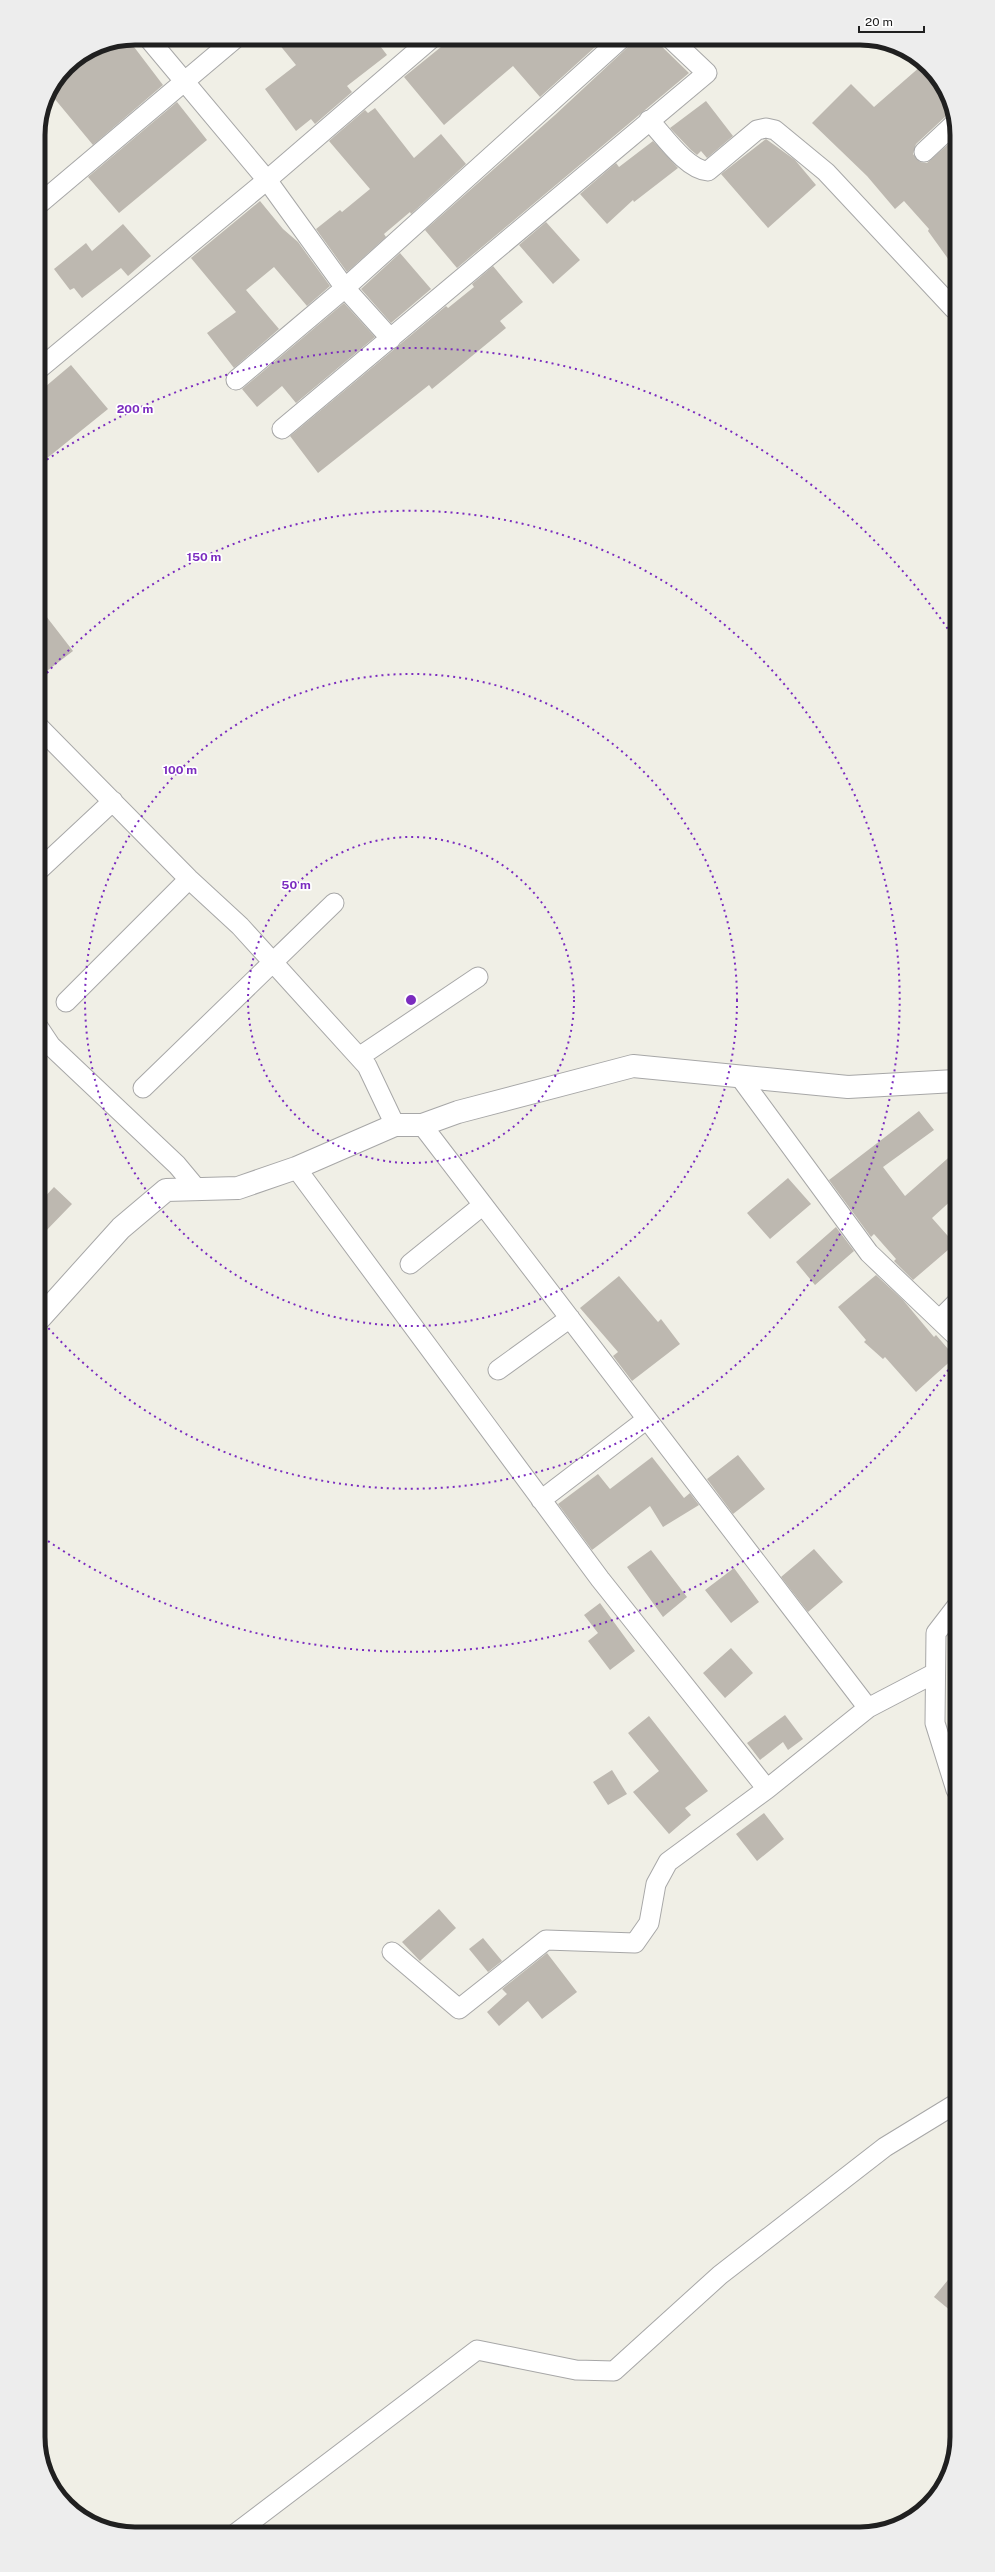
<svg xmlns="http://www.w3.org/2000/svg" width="995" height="2572" font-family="'Public Sans',sans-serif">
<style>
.building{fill:#bdb8b0}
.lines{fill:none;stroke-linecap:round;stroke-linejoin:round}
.minor-casing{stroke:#a7a7a7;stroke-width:21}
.tertiary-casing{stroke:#a7a7a7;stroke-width:24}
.minor{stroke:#fff;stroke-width:19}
.tertiary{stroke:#fff;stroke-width:22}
.ring{fill:none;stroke:#7b2cbf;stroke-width:2;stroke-dasharray:2 4}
.rim{fill:none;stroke:#202020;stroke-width:5}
.centre{fill:#7b2cbf;stroke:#fff;stroke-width:2}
.ring-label{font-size:12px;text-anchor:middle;font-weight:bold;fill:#7b2cbf;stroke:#fff;stroke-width:3.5;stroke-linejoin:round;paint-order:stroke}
</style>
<rect width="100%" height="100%" fill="#f0efe6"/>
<path class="building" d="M274,38h100l13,17 -40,31 5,6 -37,32 -4,-5 -15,12 -31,-42 31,-24z
M452,38h153l-65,59 -27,-31 -69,59 -40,-48z
M633,38h20l36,35 -232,195 -32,-38 130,-115 74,-69z
M128,39l35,46 -70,60 -44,-53 18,-26 31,-21z
M921,66l27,31 6,13v3l-8,3 -30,28 -3,10 7,8 7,1 27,-24v128l-26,-36 1,-2 -25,-28 -9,8 -28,-33 -55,-53 39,-39 23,23z
M706,101l27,35 -26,22 -6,-7 -4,4 -6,-5 -21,-22z
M177,102l30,38 -88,73 -31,-36z
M375,108l39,50 27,-24 25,30 -55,50 -1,-2 -26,22 2,3 -39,35 -31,-43 24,-19 2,2 28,-23 -41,-48 36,-31 3,3z
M766,139l29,21 21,25 -48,43 -47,-54z
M653,141l25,27 -44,34 -1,-2 -26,24 -27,-30 36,-31 3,4z
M260,201l23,28 15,13 32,44 -23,20 -33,-39 -28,23 33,39 -45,39 -27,-35 29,-21 -45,-54z
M546,222l34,38 -27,24 -34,-39z
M123,224l28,32 -23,20 -7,-8 -39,30 -8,-10 -4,2 -16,-21 32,-26 6,8z
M400,253l31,36 -40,34 -30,-34z
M493,266l30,36 -23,19 6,7 -74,61 -3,-4 -111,88 -28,-37 156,-130 2,2 26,-21 -2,-3z
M344,303l31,34 -79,66 -14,-17 -25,21 -15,-18z
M71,365l37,44 -62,50 -7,-9v-58z
M39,607l34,44 -34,26z
M919,1111l15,19 -51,37 22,29 50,-44v45l-23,21 23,26 -42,36 -19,-19 2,-2 -22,-25 -3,3 -42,-57z
M788,1178l23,26 -41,35 -23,-26z
M54,1187l18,17 -32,33v-35z
M836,1227l18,24 -39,34 -19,-23z
M876,1275l27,25 31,37 2,-2 19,22 -39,35 -31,-35 -2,2 -19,-17 2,-2 -28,-33z
M619,1276l39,46 3,-3 19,25 -48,37 -19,-25 5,-4 -38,-44z
M738,1455l27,34 -32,25 -26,-35z
M652,1457l32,41 6,-5 9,12 -36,22 -13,-21 -58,44 -34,-46 40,-30 12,15z
M814,1549l29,33 -35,30 -27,-35z
M651,1550l36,47 -24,20 -36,-50z
M734,1568l25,34 -28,21 -26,-33z
M600,1603l35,48 -25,19 -22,-29 10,-8 -14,-18z
M731,1648l22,25 -28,25 -22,-25z
M785,1715l18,24 -15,11 -5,-8 -23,18 -13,-17z
M649,1716l59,75 -23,17 6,7 -22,19 -36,-42 26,-21 -31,-38z
M612,1770l15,24 -19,11 -15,-23z
M764,1813l20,26 -27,22 -21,-27z
M439,1909l17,19 -36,33 -18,-19z
M483,1938l19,23 -14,11 -19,-23z
M547,1953l30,39 -35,27 -14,-18 -29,25 -12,-14 20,-18 -5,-5z
M957,2269v47l-23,-19z"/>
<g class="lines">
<defs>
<path id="minor" d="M148,38l119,142 78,108 46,51
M649,120c15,16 38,50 59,51l49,-41 9,-2 9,2 51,42 128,137
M924,152l30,-28
M38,205l198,-167
M39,369l228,-189 165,-142
M236,380l109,-92 277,-250
M282,429l425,-356 -37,-35
M39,727l150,152 51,47 127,140 28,59
M39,870l74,-69
M66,1002l123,-123
M39,1028l12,18 126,119 20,24
M359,1057l119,-80
M739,1076l130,177 86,82
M143,1088l191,-185
M422,1125l446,583
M296,1168l304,411 167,210 -99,73 -12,22 -7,39 -14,20 -89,-3 -87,69 -67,-57
M410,1264l73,-59
M940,1319l15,-15
M498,1370l72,-52
M541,1500l106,-81
M956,1607l-20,26 -1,90 21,67
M767,1789l101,-81 67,-35
M236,2533l241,-183 99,20 38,1 106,-96 165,-128 72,-44"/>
<path id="tertiary" d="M40,1318l81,-90 45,-38 72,-2 58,-20 99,-43h27l36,-13 175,-46 215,21 107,-6"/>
</defs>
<use href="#minor" class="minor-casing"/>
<use href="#tertiary" class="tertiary-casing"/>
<use href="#minor" class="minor"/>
<use href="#tertiary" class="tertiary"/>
</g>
<g class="ring">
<circle cx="411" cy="1000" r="163"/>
<circle cx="411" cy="1000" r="326"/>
<path d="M39 682A489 489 0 1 1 42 1321"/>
<path d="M955 1360A652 652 0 0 1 42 1537M42 463A652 652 0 0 1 952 635"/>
</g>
<path d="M0 0H995V2572H0ZM135 45H860A90 90 0 0 1 950 135V2437A90 90 0 0 1 860 2527H135A90 90 0 0 1 45 2437V135A90 90 0 0 1 135 45Z" fill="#ededed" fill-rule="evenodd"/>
<path class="rim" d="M135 45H860A90 90 0 0 1 950 135V2437A90 90 0 0 1 860 2527H135A90 90 0 0 1 45 2437V135A90 90 0 0 1 135 45Z"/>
<circle cx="411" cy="1000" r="6" class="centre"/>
<g class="ring-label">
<text x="135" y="413">200 m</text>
<text x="204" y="561">150 m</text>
<text x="180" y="774">100 m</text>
<text x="296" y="889">50 m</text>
</g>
<path d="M859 26v6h65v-6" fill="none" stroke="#202020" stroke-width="2"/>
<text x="865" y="26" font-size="12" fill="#202020" stroke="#ffffff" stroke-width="3" paint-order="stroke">20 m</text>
</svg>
